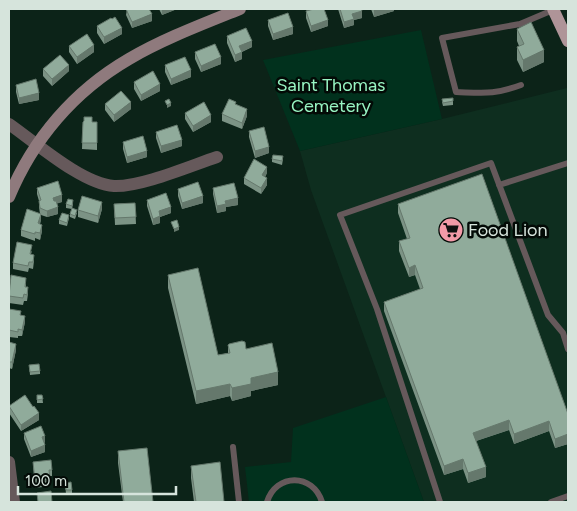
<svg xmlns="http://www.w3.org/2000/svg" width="577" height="511" font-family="Figtree,sans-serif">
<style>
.built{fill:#0e2e1f}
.green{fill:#01311d}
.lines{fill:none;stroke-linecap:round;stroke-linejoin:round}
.lane{stroke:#66595b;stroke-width:6}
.street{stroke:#66595b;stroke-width:12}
.secondary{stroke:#8f7a7d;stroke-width:12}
.primary{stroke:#af9498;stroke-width:12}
.wall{fill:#7c9385}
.shaded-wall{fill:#65786c}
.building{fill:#90ab9b;stroke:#65786c}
.labels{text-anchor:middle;stroke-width:5;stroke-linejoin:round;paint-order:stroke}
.park-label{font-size:18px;fill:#98f5c3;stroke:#030a06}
.poi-label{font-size:18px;fill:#d6e4dc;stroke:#030a06;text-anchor:start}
</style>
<rect width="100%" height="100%" fill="#0c2318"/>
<path class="built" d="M567,88l1,4v410h-144l-113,-312 -11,-39 142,-32z"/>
<path class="green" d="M421,30l21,89 -142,32 -37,-91z
M386,397l38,105h-175l-4,-35 46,-5 2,-34z"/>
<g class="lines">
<path class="lane" d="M521,85c-27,10 -37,8 -65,7l-14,-54 78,-14 33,-14
M499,185l69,-22
M233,447l6,55
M267,502c9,-29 46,-29 55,0
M440,502l-63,-193 -37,-94 151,-52 57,152 15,18 5,16
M551,502l17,-6"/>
<path class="street" d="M9,124c26,18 73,60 105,62 27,1 76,-20 103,-29
M9,462l5,40"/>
<path class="secondary" d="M9,197c24,-58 65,-106 120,-138 34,-20 74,-35 111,-50"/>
<path class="primary" d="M553,9l15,32"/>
</g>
<path class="wall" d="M127,9l25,12 -20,7 -6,-13z
M159,9h18l-15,6z
M338,9h23l1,9 -8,2v5l-10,3z
M371,9h23v2l-20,6z
M306,11l22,15 -17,6 -5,-14z
M268,20l25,14 -20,6 -5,-14z
M97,26l25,8 -18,10 -7,-11z
M517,29l27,33 -21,10 -6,-12v-13l2,-1 -2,-5z
M227,36l25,11 -10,5v7l-7,3 -8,-19z
M69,46l25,6 -17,12 -8,-12z
M195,52l26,12 -20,8 -6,-13z
M165,65l26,12 -20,8 -6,-13z
M43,69l26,2 -17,15 -9,-10z
M134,82l26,9 -19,10 -7,-12z
M16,85l23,15 -20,4 -3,-12z
M453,98v7l-10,1 -1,-4z
M105,104l26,5 -17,13 -9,-12z
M236,105l11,11 -5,13 -20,-8v-7z
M185,113l26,9 -18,10 -8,-13z
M83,122h14v28l-15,-1z
M249,131l20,22 -14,5 -6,-21z
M156,132l26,14 -21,7 -5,-15z
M123,142l24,15 -20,6 -4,-14z
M272,159h11l-1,6 -10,-3z
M267,173l-2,4 2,8 -6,9 -17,-10v-6z
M37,188l25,14 -5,1 1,11 -11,3 -6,-2v5l-1,4 2,7 -2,9 -5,-2v3l-14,-5v-6l19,-16 -1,-7v-6l-2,-7z
M213,188l25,17 -12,2v4l-9,2 -4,-19z
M178,189l25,14 -21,6 -4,-13z
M147,200l24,13 -11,4v6l-7,2 -6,-19z
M135,203l1,21 -21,1 -1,-21z
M66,204h7l-1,5 -6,-1z
M398,204l170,210v30l-13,4 -6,-17 -35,13 -5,-14 -33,11 10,36 -18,6 -5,-14 -19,6 -60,-164v-9l36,-13 -5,-14 -6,2 -10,-26v-10l8,-2 -9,-26z
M102,209l-4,14 -20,-6v-7z
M77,213l-2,6 -5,-2v-3z
M69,218l-2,8 -8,-2v-4z
M32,251l-1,3 3,7 -1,8 -4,-1 -1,4 -15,-3v-6z
M168,275l50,80 10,-2v-8l18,4 32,36 -27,6v5l-19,5 -2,-5 -34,8 -28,-116z
M26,284v3l2,7 -1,7h-3l-1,4 -14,-2v-10z
M9,309l12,6 4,7 -3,14h-4v2l-9,-1z
M9,342l7,8 -4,19 -3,-1z
M29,365l11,6v3l-10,1z
M37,395h5l1,8h-6z
M9,406l30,14 -18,11 -12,-18z
M24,433l21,9 -1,1 1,9 -14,5 -7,-18z
M118,451l35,51h-30l-5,-39z
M33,462l19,8v6h-2v10l-15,2z
M191,466l33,36h-30l-3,-24z
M65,483l7,7v3l-6,1z"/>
<path class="shaded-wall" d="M162,9h15l-15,6z
M379,9h15v2l-20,6v-7z
M362,11v7l-8,2v5l-10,3v-6l8,-8z
M152,14v7l-20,7v-6z
M328,20v6l-17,6v-6z
M293,27v7l-20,6v-6z
M122,28v6l-18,10v-7z
M252,41v6l-13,6v-7z
M94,45v7l-17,12v-7z
M544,50v12l-21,10v-12z
M242,52v7l-7,3v-7z
M221,57v7l-20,8v-6z
M69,65v6l-17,15v-7z
M191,70v7l-20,8v-6z
M160,84v7l-19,10v-6z
M39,93v7l-20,4v-6z
M131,102v7l-17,13v-7z
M171,103v3l-4,2v-3z
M247,109v7l-5,13v-6z
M211,115v7l-18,10v-6z
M182,140v6l-21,7v-7z
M269,147v6l-14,5v-7z
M147,151v6l-20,6v-6z
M267,167v6l-5,9v-7z
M267,178v7l-6,9v-6z
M62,195v7l-9,3v-7z
M203,196v7l-21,6v-6z
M238,198v7l-12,2v4l-9,2v-7l8,-5z
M102,202v7l-4,14v-7z
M58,207v7l-11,3v-6z
M171,207v6l-11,4v6l-7,2v-6l6,-8z
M41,214v6l-3,10v-7z
M42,225v6l-2,9v-7z
M179,227v3l-5,2v-3z
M415,265v10l-6,2v-9z
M25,316v6l-3,14v-6z
M16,344v6l-4,19v-7z
M278,372v13l-27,6v5l-19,5v-13l19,-10z
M230,384v12l-34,8v-13z
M39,413v7l-18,11v-6z
M509,420v10l-36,12v-9z
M549,421v10l-35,13v-10z
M568,434v10l-13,4v-9z
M45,436v6l-3,1v-6z
M45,445v7l-14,5v-6z
M463,459v10l-19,6v-9z
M486,467v10l-18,6v-10z"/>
<path class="building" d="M126,9h23l3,5 -20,8z
M314,9h10l4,11 -17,6 -5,-15z
M340,9h21l1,2 -10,3 2,5 -10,3z
M288,13l5,14 -20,7 -5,-14z
M115,17l7,11 -18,9 -7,-11 14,-8 1,1z
M531,22l13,28 -21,10 -6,-13 7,-3 -7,-15z
M246,28l6,13 -13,5 3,6 -7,3 -8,-19z
M87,34l7,11 -17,12 -8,-11z
M215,44l6,13 -20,9 -6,-14z
M60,55l9,10 -17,14 -9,-10z
M185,57l6,13 -20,9 -6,-14z
M153,71l7,13 -19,11 -7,-13z
M36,79l3,14 -20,5 -3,-13z
M121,91l10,11 -17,13 -9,-11z
M453,98v3l-10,2 -1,-4z
M169,99l2,4 -4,2 -2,-4z
M229,99l7,3 -1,2 12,5 -5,14 -20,-9z
M204,102l7,13 -18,11 -8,-13z
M84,117h8v5h5v21h-15l1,-21 1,-1z
M177,125l5,15 -21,6 -5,-14z
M264,127l5,20 -14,4 -6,-20z
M143,136l4,15 -20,6 -4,-15z
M273,155l10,1 -1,5 -10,-2z
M254,159l13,8 -5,8 5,3 -6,10 -17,-10z
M482,174l86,240v20l-13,5 -6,-18 -35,13 -5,-14 -36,13 13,34 -18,6 -5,-14 -19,7 -60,-164 39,-14 -8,-23 -6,3 -10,-27 11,-3 -12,-34z
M58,181l4,14 -9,3 1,3h2l2,6 -11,4 -7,-3 -1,-7 2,-1 -4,-12z
M198,182l5,14 -21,7 -4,-14z
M234,183l4,15 -13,3 1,3 -9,2 -4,-18z
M166,193l5,14 -12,4 1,5 -7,3 -6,-19z
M82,196l20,6 -4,14 -20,-6z
M68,199l5,1 -1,6 -6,-2z
M135,203l1,14 -21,1 -1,-14z
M72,208l5,2 -2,6 -5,-2z
M27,209l14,5 -3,9 4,2 -2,8 -5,-1v2l-14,-4z
M62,213l7,2 -2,8 -8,-3z
M177,220l2,7 -5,2 -3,-7z
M17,242l15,3 -2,9 4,1 -1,7h-4l-1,4 -15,-3z
M198,268l20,87 12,-2 -2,-8 1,-1 13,-3 3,1 1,7 26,-6 6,29 -27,6v6l-19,4 -2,-4 -34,7 -28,-116z
M11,275l15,3 -1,9h3l-1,8 -3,-1 -1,4 -14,-2z
M9,309l12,2 -1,4 5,1 -3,14 -4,-1v3l-9,-2z
M9,342l7,2 -4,18h-3z
M39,364l1,7 -10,1 -1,-7z
M25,395l8,12 1,-1 5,7 -18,12 -12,-19z
M37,395h5l1,4 -6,1z
M41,426l4,10 -3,1 3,8 -14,6 -7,-18z
M147,448l6,54h-29l-6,-51z
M51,460l1,10h-3l1,10 -15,1 -2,-19z
M220,462l4,40h-28l-5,-36z
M71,482l1,8h-6l-1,-7z
M51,491l1,11h-14l-1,-9z"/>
<defs>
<symbol id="supermarket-disc" viewBox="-11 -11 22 22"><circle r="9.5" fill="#f39aa8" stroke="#030a06"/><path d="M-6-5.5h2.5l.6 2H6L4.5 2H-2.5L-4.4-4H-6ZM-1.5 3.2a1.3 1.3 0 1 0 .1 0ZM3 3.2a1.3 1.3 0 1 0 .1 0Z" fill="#111"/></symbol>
</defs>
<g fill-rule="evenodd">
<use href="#supermarket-disc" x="437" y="216" width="28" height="28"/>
</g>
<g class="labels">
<g class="park-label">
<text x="331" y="91">Saint Thomas<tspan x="331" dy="21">Cemetery</tspan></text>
</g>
<g class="poi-label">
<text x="468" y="236">Food Lion</text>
</g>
</g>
<rect width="577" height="511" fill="none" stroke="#d6e4dc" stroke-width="20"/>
<path d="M18 486v8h158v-8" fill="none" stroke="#d6e4dc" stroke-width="2.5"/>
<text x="25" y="486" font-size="15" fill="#d6e4dc" stroke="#030a06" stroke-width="4" paint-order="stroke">100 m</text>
</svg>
